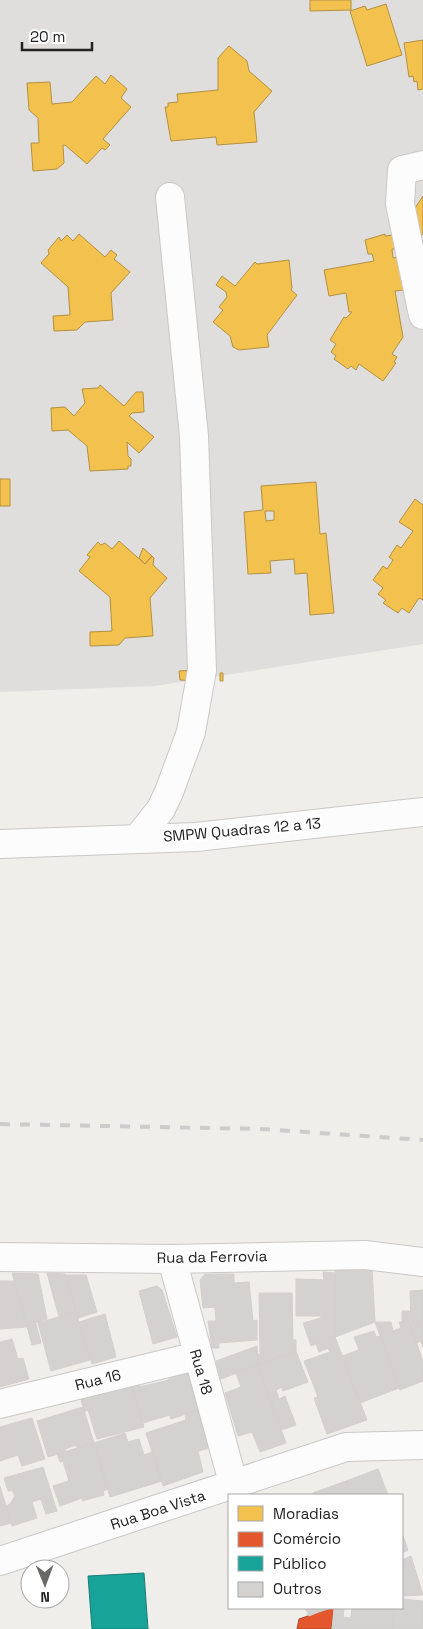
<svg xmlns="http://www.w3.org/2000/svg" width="423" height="1629" font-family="'Space Grotesk',sans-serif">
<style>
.residential{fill:#dfdedc}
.homes{fill:#f2c14e;stroke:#b49141;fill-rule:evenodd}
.shops{fill:#e4572e;stroke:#aa472a}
.public{fill:#17a398;stroke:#1a7c75}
.building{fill:#d4d2d0;stroke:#d3d0cc}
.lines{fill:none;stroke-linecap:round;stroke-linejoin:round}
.minor-casing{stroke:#c9c8c7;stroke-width:30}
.minor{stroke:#fdfcfc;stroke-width:28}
.rail{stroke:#ccc;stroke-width:4;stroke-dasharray:10 10;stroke-linecap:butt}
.labels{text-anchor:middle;stroke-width:5;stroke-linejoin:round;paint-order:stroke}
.street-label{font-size:15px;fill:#222;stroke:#fff}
</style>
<rect width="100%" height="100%" fill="#f0eeeb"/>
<path class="residential" d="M0,0h423v644l-268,42 -155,6z"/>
<path class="homes" d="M310,0h41v10l-41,1z
M386,4l16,51 -35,11 -17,-55 15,-5 2,4z
M423,40v49l-5,1 -1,-9 -3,1 -1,-6 -4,1 -5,-34z
M229,46l18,15 2,10 23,20 -18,21 3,30 -40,3 -1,-8 -45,4 -6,-34h3v-4l10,-1 -1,-8 41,-4v-32z
M111,75l16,14 -6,9 10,9 -28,32 7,6 -5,5 -3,-2 -15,16 -22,-19h-2l1,18 -7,6 -24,2 -2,-28h8l-1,-25 -9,-8 -2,-27 23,-1 2,22 20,-2 24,-26 9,8z
M423,196v39l-4,-3 -4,-24z
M79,234l26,23 6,-7 6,5 -3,4 16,13 -19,21 2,27 -28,2 -8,8 -23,1 -1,-15 17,-1 -2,-28 -27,-24 8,-9 -1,-4 11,-13 2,4 6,-6 6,6z
M385,234v2l9,-1 3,14h-5l1,9 5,-1 6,33 -9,1 8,46 -11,17 5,3 -3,5 2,1 -13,18 -24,-17 -3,6 -5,-4 -3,3 -14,-10 2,-3 -5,-4 5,-8 -6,-4 14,-23 2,1 6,-6h-3l-3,-19 -17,3 -5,-26 50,-9 -2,-7h-4l-3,-14z
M289,260l3,28 -1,2 6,5 -30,40 2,12 -30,3 -6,-3 -3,-11 -17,-14 10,-12 -4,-3 8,-10 -1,-5 -10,-7 6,-9 13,10 20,-24 2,2z
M100,385l24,21 12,-14h7l1,20 -12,1 -3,3 25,21 -15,16 -12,-11 1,14 3,3v7h-3v3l-38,2 -3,-25 -19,-16 -16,1 -1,-23 14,-1 9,9 11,-13 -3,-14 16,-1z
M0,479h10v27h-10z
M316,482l4,52 6,-1 8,80 -24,2 -3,-42 -12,1 -1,-15 -24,2 1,12 -23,1 -4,-62 19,-2 -2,-24zM265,511h9v9l-8,1z
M415,499l8,6v95l-4,-2 -10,15 -7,-5 -4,5 -15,-10 3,-3 -8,-6 5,-6 -10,-8 10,-14 4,3 6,-9 -4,-3 8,-12 4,3 12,-17 -14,-9z
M119,541l26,23 7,-8 2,2 -1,7 14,13 -17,20 3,38 -28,2 -6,7 -29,1v-14l22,-1 -2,-34 -31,-26 11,-14 -3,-2 11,-13 3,3 4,-2 7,6z
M143,548l9,8 -7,8 -6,-6z
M194,670v11l-14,-1 -1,-9z
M220,673h3v8h-3z"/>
<path class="shops" d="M331,1608h3l-3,21h-34l2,-10z"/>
<path class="public" d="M144,1573l4,56h-56l-4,-53z"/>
<path class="building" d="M335,1269h37l3,53 -40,15z
M323,1272l12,1v64l-24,9 -8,-23 18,-5v-2h-25v-37l28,1z
M12,1273l26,1 9,45 -20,7z
M47,1273l18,1 11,38 -17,5z
M205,1274h29v9l15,-1 4,39 4,-1v20l-38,3v5h-7l-4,-27h8l-1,-14 -12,1 -3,-28z
M66,1275h20l11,37 -19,6z
M0,1281h14l13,46 -27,2z
M157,1286l5,4 15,47 -24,7 -14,-53z
M423,1290v32h-12l-1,-31z
M259,1293h33l1,47h3v11l-38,14 -1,-11 3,1z
M402,1311h8v11h-8z
M76,1312l14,48 -39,11 -13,-48z
M105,1314l11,43 -24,7 -13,-42z
M375,1322h16l2,9 8,-3 -2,-6h10l14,39v20l-23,9z
M409,1322h14v25l-2,-6 -5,2z
M36,1324l5,19 -9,2 -5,-19z
M374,1331l2,6 5,-1 18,52 -39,15 -18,-47 17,-6 -5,-13z
M335,1337l32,83 -40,14 -13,-36 4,-1 -14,-36 26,-9 -2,-4 -9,4 -3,-8z
M12,1339l6,20 5,-1 6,21 -29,8v-45z
M257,1346l1,19 -37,14 -5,-18z
M296,1351l12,31 -25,9 -1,-4 -6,3 3,9 6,-3 11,29 -15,5 -23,-65z
M258,1365l28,78 -26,9 -8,-20 -14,4 -13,-43 16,-6 -5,-14z
M187,1372l11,38 -27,9 -1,-4 -27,8 -12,-37 8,-2 1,3 29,-7v-7z
M131,1385l13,42 -47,12 -9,-29 -4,2 -3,-13z
M83,1407l11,36 -17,5 -1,-3 -11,4 1,3 -18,5 -11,-36z
M198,1410l12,38 -12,3 5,21 -40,14 -17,-53 40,-13 -1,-6z
M32,1418l13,41 -23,7 -4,-11 -18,6v-34z
M125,1433l3,9 11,-3 5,16 9,-3 9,29 -52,16 -16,-54z
M94,1443l14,46 -5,2 1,4 -22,6v-3l-22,8 -7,-20 16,-5 -6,-20 -3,1 -3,-8z
M43,1467l14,44 -11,3 -5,-15 -9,3 5,16 -25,8 -6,-20 4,-2 5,-8 -3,-6 -4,1 -4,-13z
M378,1469l10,26h-37l-5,-14z
M346,1481l5,14h-37l-1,-2z
M0,1486l11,37 -11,3z
M402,1533l6,17 -6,3z
M411,1556l12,39 -21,1v-36z
M402,1599l21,2v28h-31l2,-21h8z
M305,1608h13l1,4 -10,4z
M318,1608h13l-12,4z
M334,1608h10l-1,9 8,1 1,-10h42l-2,21h-60z"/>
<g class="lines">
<defs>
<path id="minor" d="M423,165l-21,5 -2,34 23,111
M138,838l23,-29 8,-17 22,-60 11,-62 -8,-234 -24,-239
M0,844l196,-7 227,-25
M0,1257l172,2 193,-4 58,7
M172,1259l62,227
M0,1404l197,-48
M0,1561l346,-114 77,-2"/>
</defs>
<use href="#minor" class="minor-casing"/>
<use href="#minor" class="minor"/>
<path class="rail" d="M0,1124l262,5 161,11"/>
</g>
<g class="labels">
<g class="street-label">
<text transform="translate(242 830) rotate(-5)" y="5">SMPW Quadras 12 a 13</text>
<text transform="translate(212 1257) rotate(-1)" y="5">Rua da Ferrovia</text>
<text transform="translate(201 1372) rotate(74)" y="5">Rua 18</text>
<text transform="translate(98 1380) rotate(-14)" y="5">Rua 16</text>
<text transform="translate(158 1510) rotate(-18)" y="5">Rua Boa Vista</text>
</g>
</g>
<rect x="228" y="1494" width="175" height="115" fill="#ffffff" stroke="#a7a7a7"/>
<rect x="238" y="1506" width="25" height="15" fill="#f2c14e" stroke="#a7a7a7"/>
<text x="273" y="1519" font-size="15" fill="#222222">Moradias</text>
<rect x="238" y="1532" width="25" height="15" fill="#e4572e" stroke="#a7a7a7"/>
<text x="273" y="1544" font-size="15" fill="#222222">Comércio</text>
<rect x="238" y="1556" width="25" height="15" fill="#17a398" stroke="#a7a7a7"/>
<text x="273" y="1569" font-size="15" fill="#222222">Público</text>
<rect x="238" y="1582" width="25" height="15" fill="#d4d2d0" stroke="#a7a7a7"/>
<text x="273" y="1594" font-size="15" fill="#222222">Outros</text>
<g transform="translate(45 1584) rotate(179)"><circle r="24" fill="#ffffff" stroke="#a7a7a7"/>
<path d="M0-4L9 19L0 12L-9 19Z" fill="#6a6968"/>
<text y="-8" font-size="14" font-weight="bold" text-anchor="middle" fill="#222222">N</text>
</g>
<path d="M22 42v8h70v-8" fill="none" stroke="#222222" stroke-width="2.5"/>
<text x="30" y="42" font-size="15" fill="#222222" stroke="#ffffff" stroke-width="4" paint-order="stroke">20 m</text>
</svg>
